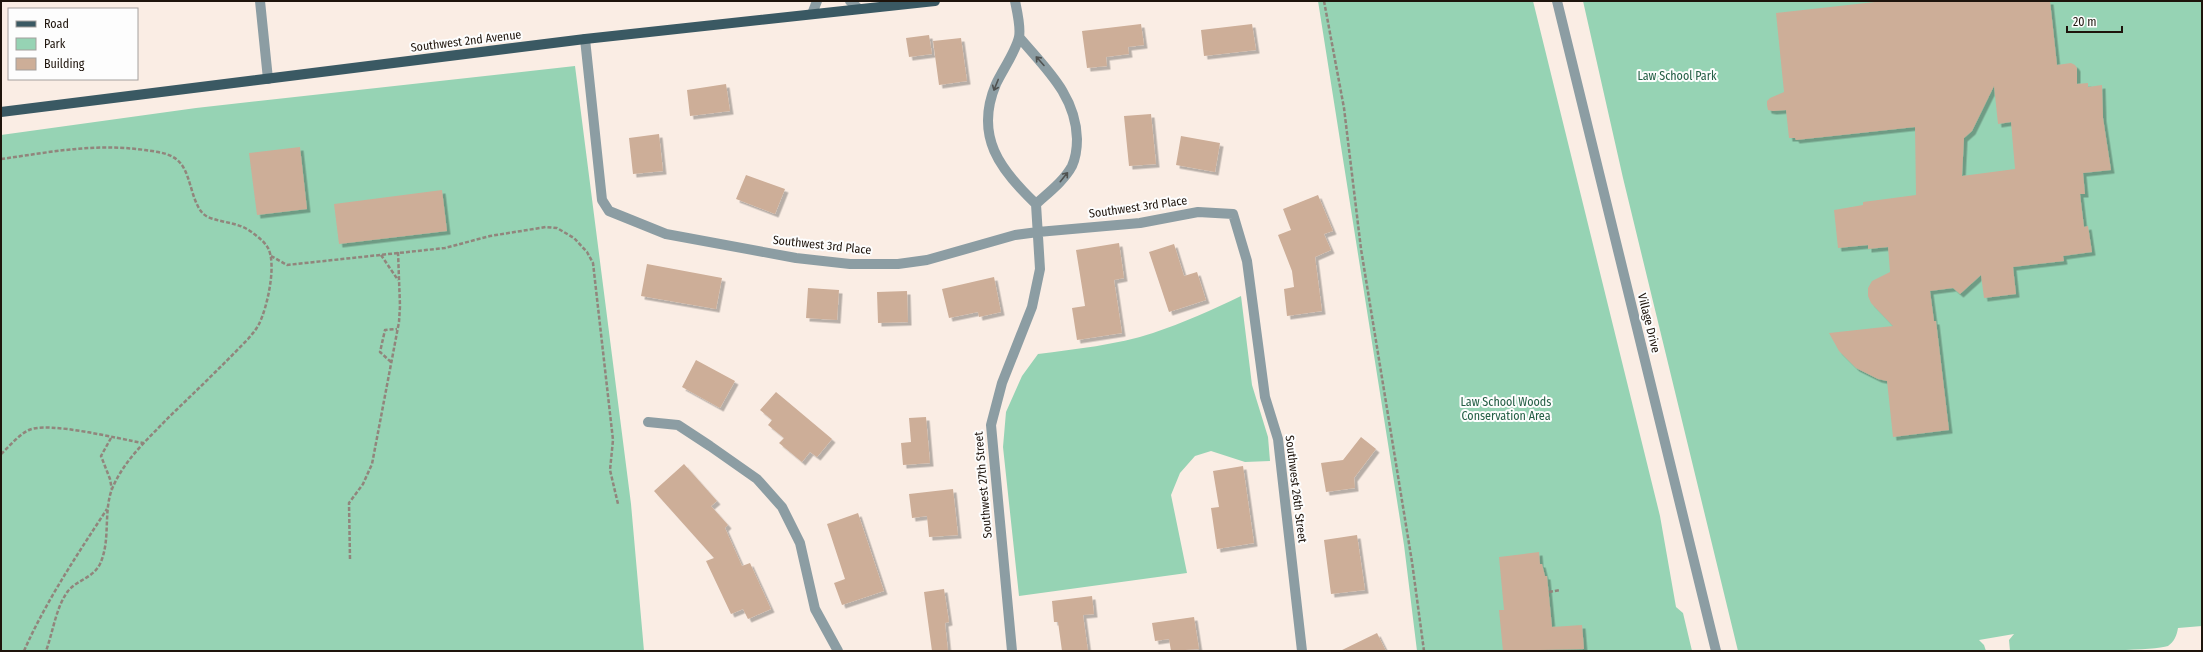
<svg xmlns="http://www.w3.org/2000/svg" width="2203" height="652" font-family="'Fira Sans Condensed',sans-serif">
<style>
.green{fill:#96d3b4}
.building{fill:#cdae98;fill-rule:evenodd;filter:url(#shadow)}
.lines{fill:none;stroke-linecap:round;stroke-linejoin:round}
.path{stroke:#91857c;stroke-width:2.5;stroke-dasharray:4 2;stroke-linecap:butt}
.minor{stroke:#8c9da3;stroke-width:10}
.major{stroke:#3a5963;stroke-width:10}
.oneway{stroke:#505250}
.labels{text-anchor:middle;stroke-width:4;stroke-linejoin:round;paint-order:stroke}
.street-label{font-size:12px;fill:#1e140c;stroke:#fdfdfd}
.park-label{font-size:12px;fill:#245e45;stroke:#fdfdfd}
</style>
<defs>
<filter id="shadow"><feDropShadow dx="3.5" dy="3.5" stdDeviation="0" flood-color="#0004"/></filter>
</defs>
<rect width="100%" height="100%" fill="#faede4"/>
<path class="green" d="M1318,1h215l127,515 16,91 7,6 9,38h-275l-13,-106z
M1583,1h619v625l-24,2c-1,7 -4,14 -10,18 -19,6 -130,5 -158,5l-1,-11 5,-6 -35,6 5,5 2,6h-248l-115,-473z
M575,66l56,438 13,147h-643v-516l195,-27z
M1241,296l11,89 16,52 2,24 -25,1 -34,-11 -16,5 -15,17 -9,22 16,78 -168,23 -16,-149 3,-35 16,-36 16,-22c38,-5 78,-9 115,-21 30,-10 59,-23 88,-37z"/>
<path class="building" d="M1884,1h166l7,64 14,-2 4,2 2,3v16l11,-1v4l14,-2 1,33 8,52 -28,3 2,21h-5l4,33 4,-1 4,26 -29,4 1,5 -51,6 3,27 -32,4 -3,-23 -21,19 -7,-6 -23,3 4,30h2l13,109 -56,7 -6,-56 -9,-2 -22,-11 -17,-17 -10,-18 64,-7 -22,-23 -3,-7v-8l4,-7 18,-9 -2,-25 -20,2v-4l-30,3 -4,-38 29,-5v-3l53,-7 -1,-68 -119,13 -1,-2h-6l-3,-28 -13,1 -5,-1 -1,-5v-4l3,-3 14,-6 -8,-79zM1994,86l4,38 13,-2 4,47 -53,7 2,-38 8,-7z
M1141,24l3,21 -16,2 1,7 -23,3 1,9 -20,2 -5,-37z
M1252,24l4,26 -52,6 -3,-26z
M929,35l3,19 -23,3 -3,-19z
M961,38l6,43 -28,4 -6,-44z
M726,84l4,27 -40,5 -3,-26z
M1151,114l5,50 -27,2 -5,-50z
M659,134l4,37 -30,3 -4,-36z
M1181,136l39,7 -5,29 -39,-7z
M300,147l7,62 -50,6 -8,-62z
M746,175l39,14 -10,25 -39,-15z
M442,190l5,41 -108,13 -5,-40z
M1318,195l15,36 -9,3 7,16 -16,7 7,54 -35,5 -3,-27 10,-2 -2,-16 -14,-36 13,-5 -8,-21z
M1119,243l5,35 -10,2 8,53 -45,7 -5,-32 13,-2 -9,-56z
M1174,244l10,32 13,-4 9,28 -37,12 -20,-60z
M647,264l75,14 -6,31 -75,-13z
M994,277l7,35 -22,5 -1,-5 -29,6 -7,-29z
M808,288l31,2 -2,30 -31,-2z
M907,291l1,31 -30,1 -1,-31z
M696,360l39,21 -15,27 -38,-21z
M776,392l56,47 -15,18 -7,-5 -8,10 -23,-19 5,-5 -16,-13 4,-5 -12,-10z
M926,417l4,46 -27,2 -2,-22 10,-1 -2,-24z
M1361,437l15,12 -22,29 1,10 -29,4 -5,-29 22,-3z
M684,464l33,37 -6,5 17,19 -3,3 17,38 8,-3 21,46 -23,10 -5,-10 -12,5 -25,-53 8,-3 -60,-67z
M1243,466l11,77 -37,6 -6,-41 8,-1 -6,-36z
M953,489l5,46 -29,2 -2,-21 -15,2 -3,-24z
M858,513l26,78 -42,14 -8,-22 11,-4 -18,-55z
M1357,535l8,55 -34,4 -7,-54z
M1539,552l1,12h2l3,12h2l5,51 30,-2 2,24 -81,2 -4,-41h5l-5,-53z
M944,589l5,33 -4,1 3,28h-16l-8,-59z
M1092,596l2,18 -11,1 5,36h-26l-4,-29h-4l-2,-21z
M1194,617l5,32 -28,2 -2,-12 -14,2 -3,-18z
M1377,633l9,18h-46z"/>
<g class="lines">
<path class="path" d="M1324,1l20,107 17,141 51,313 12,89
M1,159c51,-7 92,-16 144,-9 13,2 28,3 36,14 11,13 11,46 27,53 14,6 29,5 42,14 7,5 14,10 18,17 9,17 -1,60 -9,76 -3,6 -7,10 -11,15 -26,27 -53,53 -80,79 -21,22 -44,42 -56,71 -9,24 -1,51 -12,75 -7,14 -23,16 -32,27 -12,16 -15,41 -22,60
M381,255l17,25
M271,256l16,9 9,-1 149,-16 45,-12 56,-9 11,1 17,10 13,14 6,11 20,177 -3,30 8,34
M391,362l-11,-10 5,-22 12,-1
M111,438l-10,18 9,23 2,11
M1,454c9,-8 17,-19 28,-24 20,-9 90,9 114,13
M350,559l-1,-56 14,-19 9,-20 27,-142 1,-16 -2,-54
M1549,592l11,-2
M24,651c22,-50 53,-96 83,-142"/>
<path class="minor" d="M260,1l8,78
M850,1l9,8
M1557,1l159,650
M812,14l5,-13
M1019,37c26,31 57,58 58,102 0,9 -1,18 -5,27 -8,15 -24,27 -36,38
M585,39l17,161 7,11 57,23 130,24 54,6h48l29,-4 88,-25 23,-3 102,-9 58,-11 35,2 14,47 18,136 13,42 24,212
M648,422l30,3 32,21 47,33 25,28 18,36 15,66 23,42
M1012,651l-21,-226 11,-42 30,-76 8,-38 -4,-65c-36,-34 -62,-68 -40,-120 6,-13 20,-33 23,-47 2,-10 -2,-26 -4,-36"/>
<path class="major" d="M1,112l584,-73 350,-38"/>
</g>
<defs><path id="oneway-shaft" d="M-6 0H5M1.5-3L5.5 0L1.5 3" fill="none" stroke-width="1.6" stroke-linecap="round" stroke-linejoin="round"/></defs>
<g class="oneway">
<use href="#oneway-shaft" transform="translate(1040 61) rotate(-132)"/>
<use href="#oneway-shaft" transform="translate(996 85) rotate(112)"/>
<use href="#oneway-shaft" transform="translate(1064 177) rotate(-51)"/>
</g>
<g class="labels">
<g class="street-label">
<text transform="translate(466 41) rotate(-7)" y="4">Southwest 2nd Avenue</text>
<text transform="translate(1138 207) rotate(-8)" y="4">Southwest 3rd Place</text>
<text transform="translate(822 245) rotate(6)" y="4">Southwest 3rd Place</text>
<text transform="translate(1649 323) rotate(76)" y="4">Village Drive</text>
<text transform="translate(983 485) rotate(-95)" y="4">Southwest 27th Street</text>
<text transform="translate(1296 489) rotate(83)" y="4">Southwest 26th Street</text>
</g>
<g class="park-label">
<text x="1677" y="80">Law School Park</text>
<text x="1506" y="406">Law School Woods<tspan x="1506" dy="14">Conservation Area</tspan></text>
</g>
</g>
<rect width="2203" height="652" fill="none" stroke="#1e140c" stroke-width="4"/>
<rect x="8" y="8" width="130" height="72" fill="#fdfdfd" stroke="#a4a09d"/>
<rect x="16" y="21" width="20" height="6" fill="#3a5963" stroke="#a4a09d"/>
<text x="44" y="28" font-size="12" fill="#1e140c">Road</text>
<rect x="16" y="38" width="20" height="12" fill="#96d3b4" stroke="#a4a09d"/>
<text x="44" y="48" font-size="12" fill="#1e140c">Park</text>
<rect x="16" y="58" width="20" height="12" fill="#cdae98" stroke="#a4a09d"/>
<text x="44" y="68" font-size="12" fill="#1e140c">Building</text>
<path d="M2067 26v6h55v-6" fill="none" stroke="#1e140c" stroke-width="2"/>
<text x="2073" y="26" font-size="12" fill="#1e140c" stroke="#fdfdfd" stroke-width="3" paint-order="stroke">20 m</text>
</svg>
